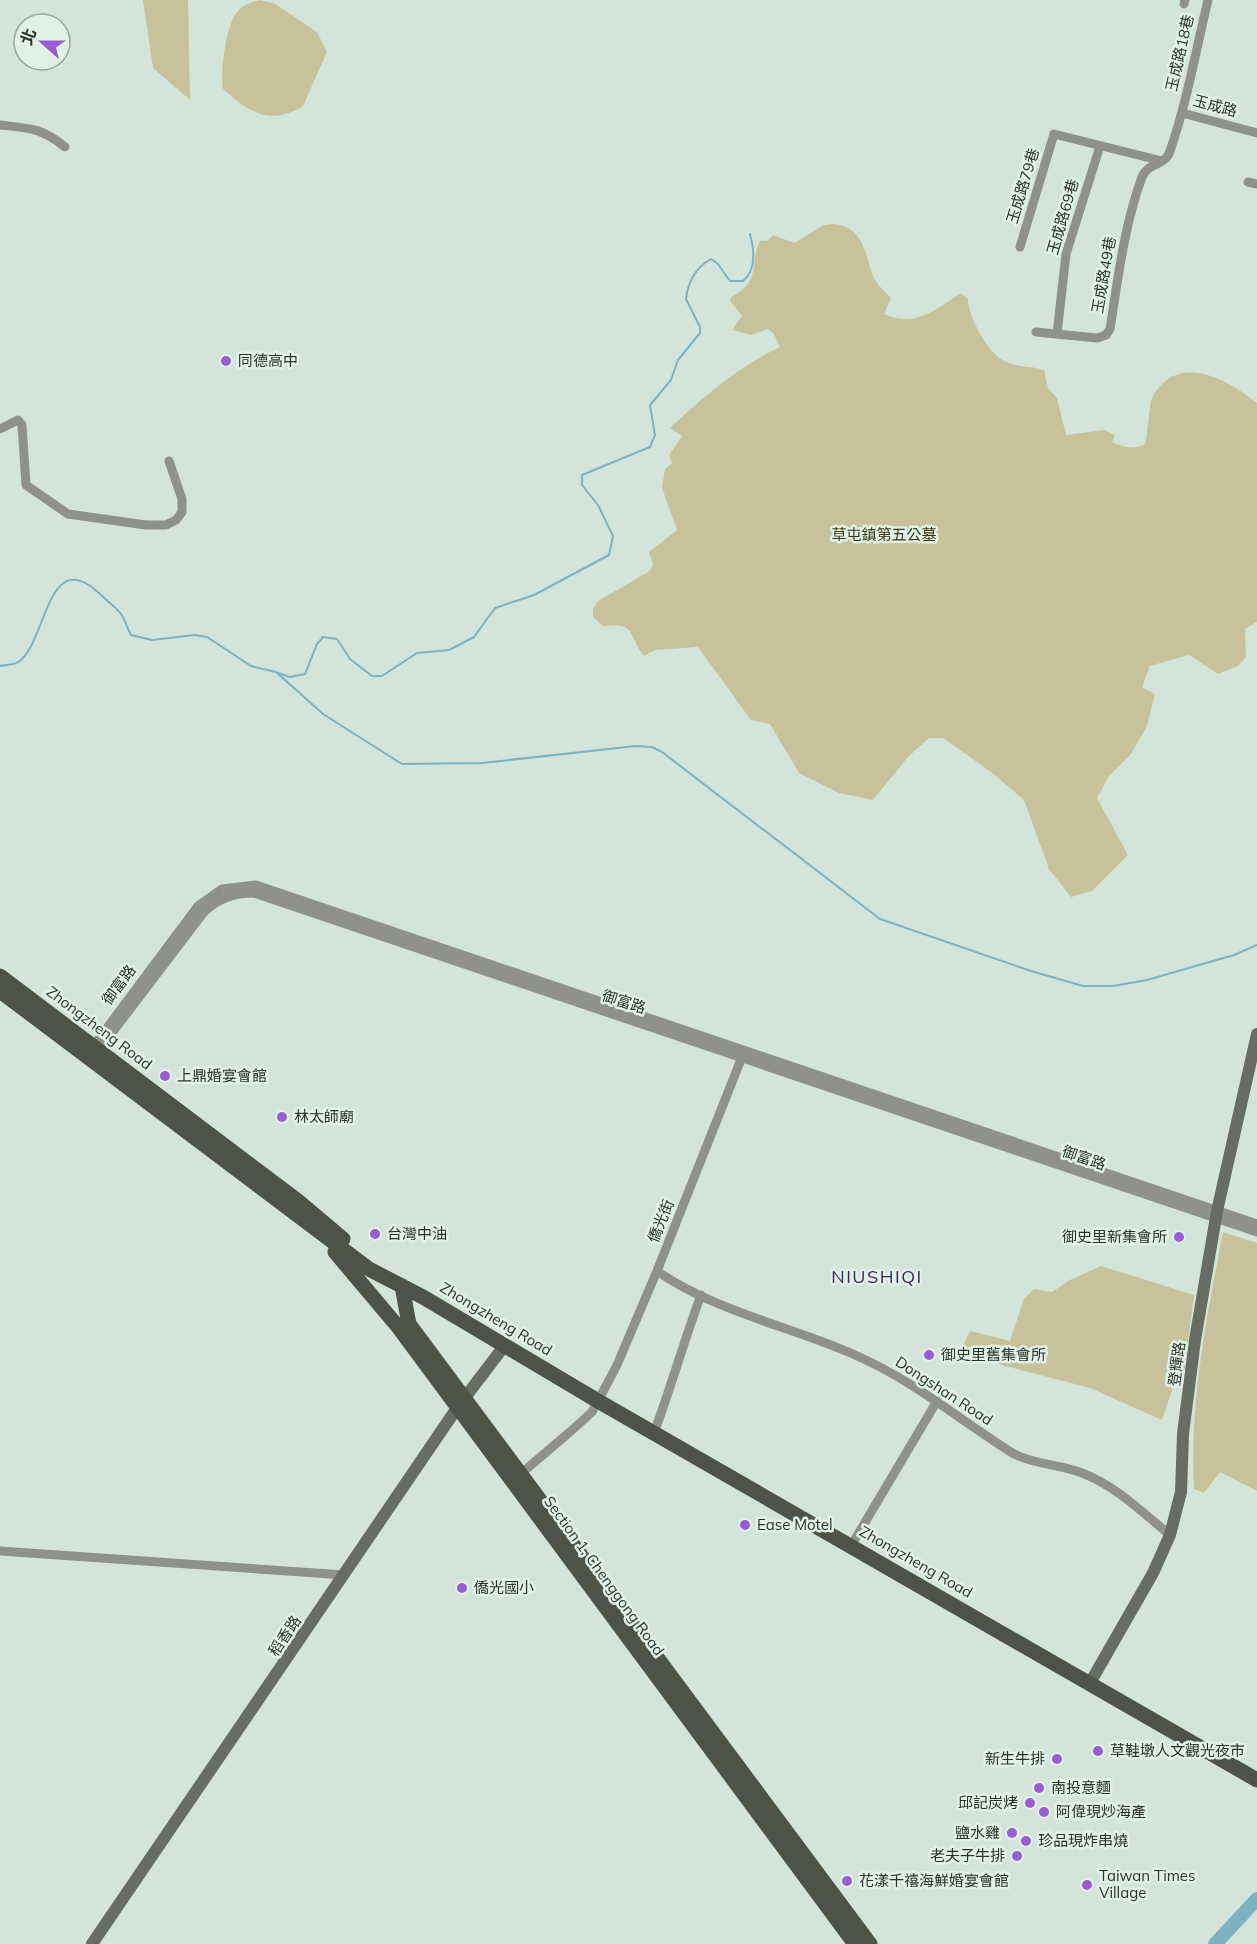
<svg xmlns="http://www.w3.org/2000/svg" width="1257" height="1944" font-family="Mulish,'Noto Sans TC',sans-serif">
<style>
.green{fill:#c8c29b}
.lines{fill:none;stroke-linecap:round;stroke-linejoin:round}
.stream{stroke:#7cb2c1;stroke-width:2}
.river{stroke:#7cb2c1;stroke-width:14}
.street{stroke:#8f928b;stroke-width:9}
.secondary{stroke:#686d63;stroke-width:12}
.primary{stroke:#4d5347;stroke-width:15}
.poi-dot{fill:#995cd3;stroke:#e0f2e7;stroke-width:2}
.labels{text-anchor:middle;stroke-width:5;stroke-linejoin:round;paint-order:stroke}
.street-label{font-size:15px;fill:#2b322d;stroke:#e0f2e7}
.poi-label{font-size:15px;fill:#2b322d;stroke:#e0f2e7;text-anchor:start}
.park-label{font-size:15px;fill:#3b3511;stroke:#e0f2e7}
.quarter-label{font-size:18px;letter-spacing:1.5px;fill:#41245d;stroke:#e0f2e7}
</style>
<rect width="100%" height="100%" fill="#d3e5da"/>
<path class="green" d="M143,0h45l2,100 -37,-32z
M259,0l15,3 43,29 10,20 -24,54c-33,20 -53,7 -80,-17 -3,-17 3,-71 18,-81 5,-4 13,-6 18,-8z
M833,224c30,2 32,29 40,52 3,8 12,15 18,22l-7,16c31,14 51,-4 77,-21l7,6c0,18 21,56 38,63 11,5 26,4 38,8l4,18 9,10 9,37 38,-5 11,5 -3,7c12,6 21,7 33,3 3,-11 4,-41 7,-47 25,-47 75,-19 105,5v219l-12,7 1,28 -8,9 -20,8 -29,-19 -39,11 -8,21 13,7 -8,32 -16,28 -22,22 -12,22 31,57 -36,36 -21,6 -22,-28 -25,-69 -33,-28 -48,-34h-14l-21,19 -35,43 -34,-7 -40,-20 -29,-49 -19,-4 -53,-73 -43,3 -11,6c-17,-22 -7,-34 -41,-30l-10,-9v-8l5,-8 52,-30 3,-7 -4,-12 28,-22 -15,-42 3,-19 7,-6 -3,-8 13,-19 -12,-8c34,-32 68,-61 110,-81l-6,-13 -6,-5 -17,6 -19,-5 10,-14 -12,-15 1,-4c31,-15 18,-34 29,-56h7l6,-6 21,8 30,-18z
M1223,1232l34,11v248l-37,-19 -16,21 -10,-4c-5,-87 13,-173 29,-257z
M1101,1266l93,29 -11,86h-8l-13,39 -72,-32 -131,-34 11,-23 40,10 14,-42 10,-10 18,3 18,-12z"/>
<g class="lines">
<path class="stream" d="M0,666c5,-1 14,-1 18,-4 29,-17 28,-121 83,-67 6,6 15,12 20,19 4,6 6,14 10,21l21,5 43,-5 12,2 44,29 25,6 47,42 79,50 80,-1 154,-17 16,1 10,5 218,167 151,52 52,15h30l34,-6 87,-25 23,-10
M278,673l12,4 15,-3 12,-30 6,-7 14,2 13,20 22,17h10l35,-23 32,-3 25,-13 21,-29 39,-13 75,-40 4,-19 -15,-31 -16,-20v-10l68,-28 5,-12 -5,-30 21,-25 7,-20 22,-27v-6l-14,-28c2,-17 9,-31 25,-40l7,5 12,17h13c14,-11 11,-32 7,-47"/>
<path class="river" d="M1215,1944l42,-45"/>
<path class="street" d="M1184,4l1,-4
M1182,113l75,20
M0,125c29,3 42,3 65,22
M1248,182l9,2
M1020,247l34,-113 108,27
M1036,332l61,6 9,-3 4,-6c8,-50 14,-103 32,-152 6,-15 24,-11 28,-26 17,-49 26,-101 38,-151
M1057,334l9,-80 34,-108
M0,429l18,-9 4,5 4,60 42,29 78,11h20l10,-5 6,-8v-13l-13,-38
M92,1048l106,-142 24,-17 34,-4 1001,339
M95,1051l7,-5 102,-134c15,-14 30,-19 50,-19l1003,339
M657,1271c59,41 133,55 198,84 58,25 106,66 159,99 22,11 45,10 68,19 34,13 60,39 88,62
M654,1433c17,-46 30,-92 47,-138
M517,1477l54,-46 21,-19 6,-11 19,-36 40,-94 87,-219
M851,1546l86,-145
M0,1551l344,24"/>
<path class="secondary" d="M1090,1683l63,-110 17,-38 11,-43 2,-58 12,-94 22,-129 40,-177
M92,1944l365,-536 48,-63"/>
<path class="primary" d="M0,976l298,225 45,38
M0,991l369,278 54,28 175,104 659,379
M335,1252l64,76 456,616
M402,1286l7,38 461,620"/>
</g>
<g class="poi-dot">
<circle cx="226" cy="361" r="6"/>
<circle cx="165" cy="1076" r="6"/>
<circle cx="282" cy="1117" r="6"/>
<circle cx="375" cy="1234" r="6"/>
<circle cx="1179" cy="1237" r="6"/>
<circle cx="929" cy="1355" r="6"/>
<circle cx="745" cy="1525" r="6"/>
<circle cx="462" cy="1588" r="6"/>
<circle cx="1098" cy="1751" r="6"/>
<circle cx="1057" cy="1759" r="6"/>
<circle cx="1039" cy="1788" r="6"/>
<circle cx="1030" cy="1803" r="6"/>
<circle cx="1044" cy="1812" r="6"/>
<circle cx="1012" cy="1833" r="6"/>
<circle cx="1026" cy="1841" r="6"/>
<circle cx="1017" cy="1856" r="6"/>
<circle cx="847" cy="1881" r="6"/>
<circle cx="1087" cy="1885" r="6"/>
</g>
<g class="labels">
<g class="street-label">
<text transform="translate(1180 53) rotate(-77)" y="5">玉成路18巷</text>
<text transform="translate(1215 106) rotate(15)" y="5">玉成路</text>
<text transform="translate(1023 186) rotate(-73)" y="5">玉成路79巷</text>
<text transform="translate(1063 217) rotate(-74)" y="5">玉成路69巷</text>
<text transform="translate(1104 275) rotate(-80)" y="5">玉成路49巷</text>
<text transform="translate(119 985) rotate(-53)" y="5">御富路</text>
<text transform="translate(624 1002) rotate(18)" y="5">御富路</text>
<text transform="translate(99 1028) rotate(37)" y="5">Zhongzheng Road</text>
<text transform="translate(1084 1158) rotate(19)" y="5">御富路</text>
<text transform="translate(661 1221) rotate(-68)" y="5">僑光街</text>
<text transform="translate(496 1319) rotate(31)" y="5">Zhongzheng Road</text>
<text transform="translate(1177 1364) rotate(-83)" y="5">登輝路</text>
<text transform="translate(944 1391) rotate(33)" y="5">Dongshan Road</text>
<text transform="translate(916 1562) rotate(30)" y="5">Zhongzheng Road</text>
<text transform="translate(604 1576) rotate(54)" y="5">Section 1, Chenggong Road</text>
<text transform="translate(285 1636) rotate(-56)" y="5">稻香路</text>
</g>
<g class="poi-label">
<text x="238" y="366">同德高中</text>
<text x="177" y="1081">上鼎婚宴會館</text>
<text x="294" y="1122">林太師廟</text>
<text x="387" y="1239">台灣中油</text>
<text x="1167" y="1242" text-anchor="end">御史里新集會所</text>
<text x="941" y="1360">御史里舊集會所</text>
<text x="757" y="1530">Ease Motel</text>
<text x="474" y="1593">僑光國小</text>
<text x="1110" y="1756">草鞋墩人文觀光夜市</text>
<text x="1045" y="1764" text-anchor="end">新生牛排</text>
<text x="1051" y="1793">南投意麵</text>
<text x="1018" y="1808" text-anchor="end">邱記炭烤</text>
<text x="1056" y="1817">阿偉現炒海產</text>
<text x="1000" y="1838" text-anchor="end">鹽水雞</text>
<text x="1038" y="1846">珍品現炸串燒</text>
<text x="1005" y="1861" text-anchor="end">老夫子牛排</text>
<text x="1099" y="1881">Taiwan Times<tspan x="1099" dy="17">Village</tspan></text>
<text x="859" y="1886">花漾千禧海鮮婚宴會館</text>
</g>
<g class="park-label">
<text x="884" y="540">草屯鎮第五公墓</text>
</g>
<g class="quarter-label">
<text x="877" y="1283">NIUSHIQI</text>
</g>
</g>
<g transform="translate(42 42) rotate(291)"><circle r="28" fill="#e0f2e7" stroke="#98a59d" stroke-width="1.5"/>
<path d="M0-4.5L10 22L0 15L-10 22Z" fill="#995cd3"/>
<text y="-9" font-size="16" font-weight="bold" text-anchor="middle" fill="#2b322d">北</text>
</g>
</svg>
